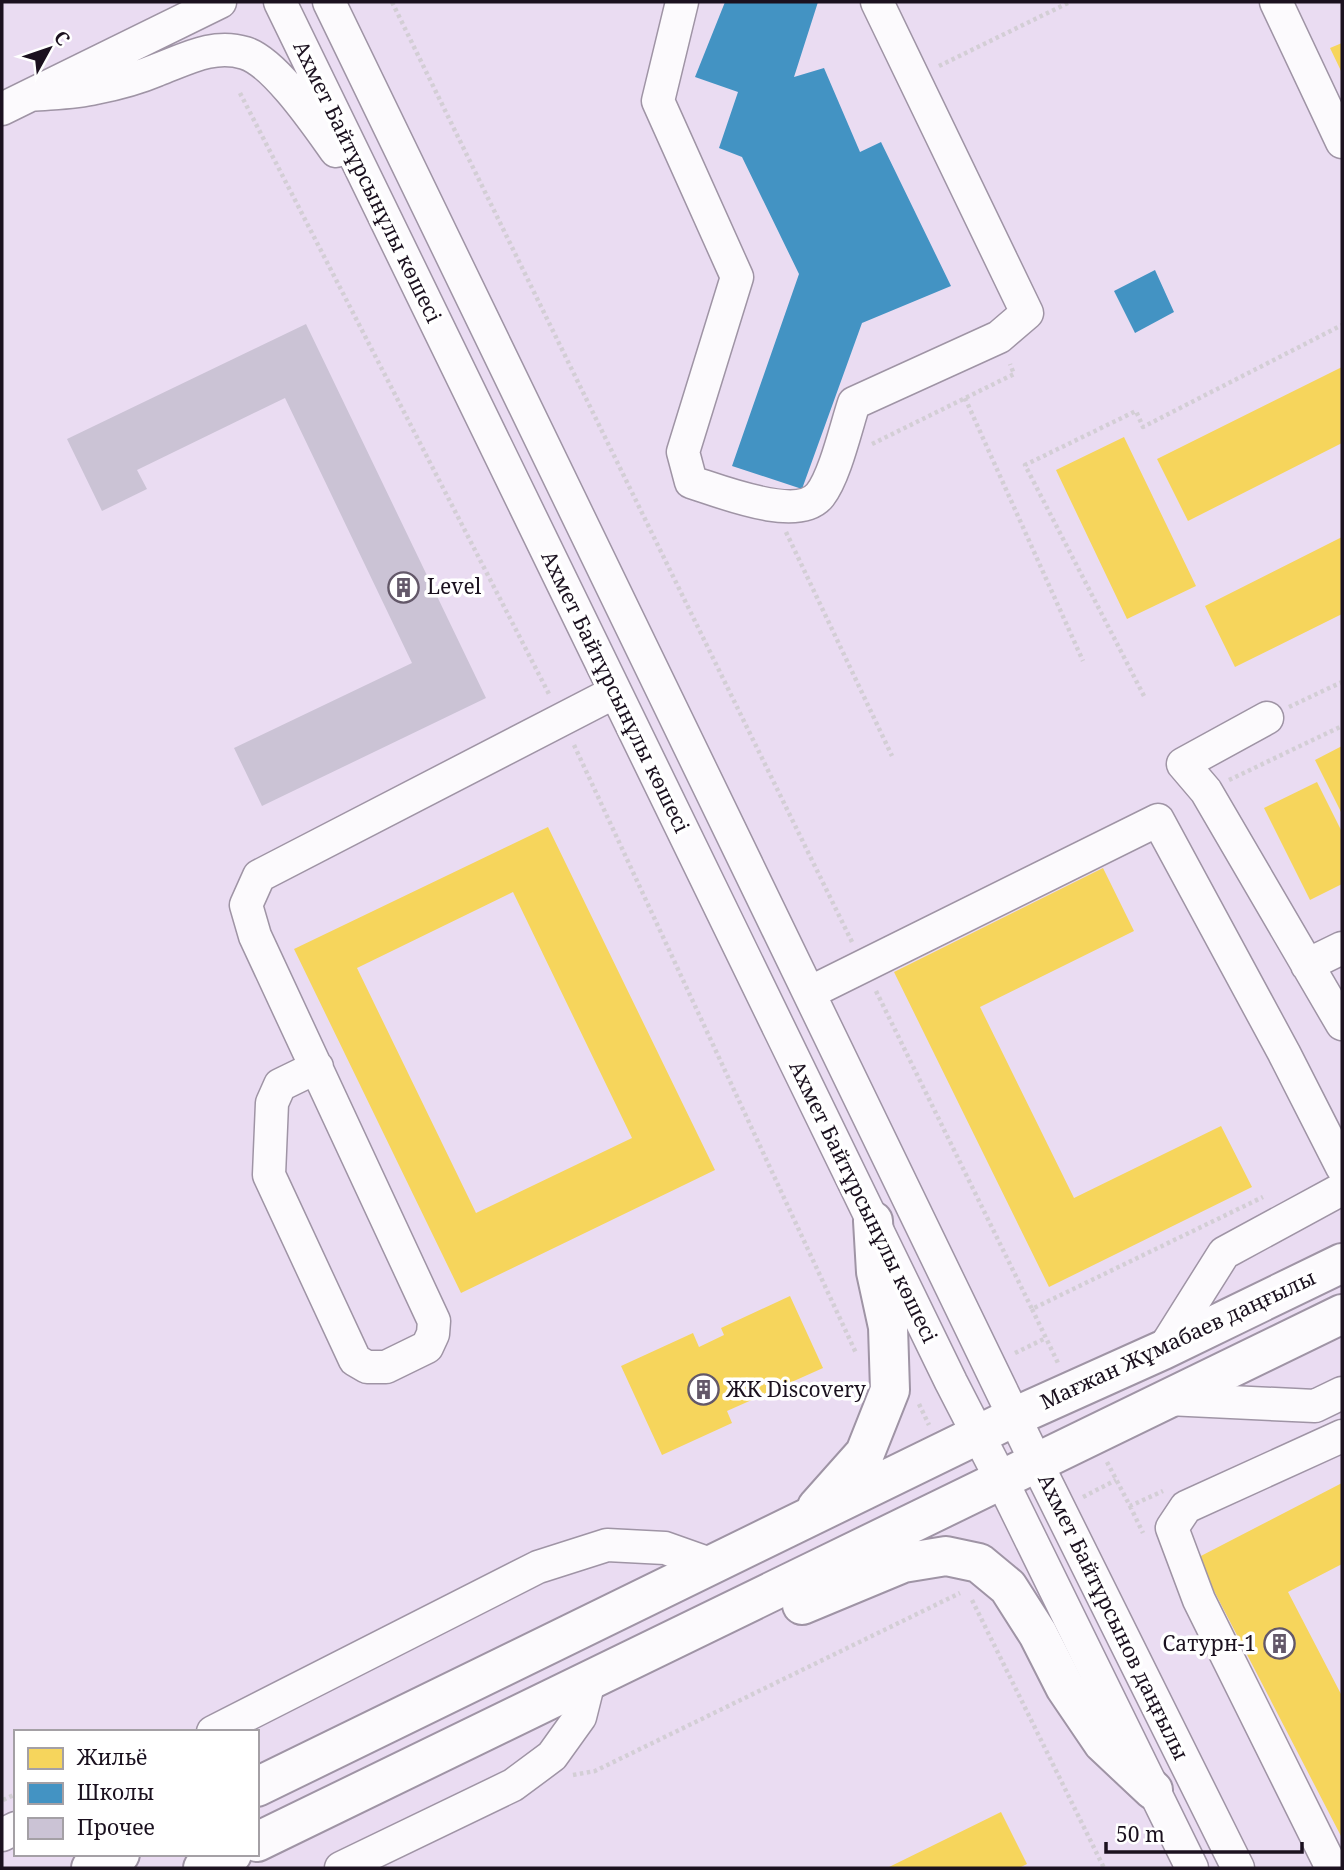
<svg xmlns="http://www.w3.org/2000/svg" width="1344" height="1870" font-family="'Noto Serif',serif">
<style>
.homes{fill:#f6d55c;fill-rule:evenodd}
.schools{fill:#4393c3}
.building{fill:#cbc3d5}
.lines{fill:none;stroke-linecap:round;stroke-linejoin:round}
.minor-casing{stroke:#9f94a5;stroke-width:35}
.major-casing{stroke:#9f94a5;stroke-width:42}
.path{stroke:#d3ced5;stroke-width:4.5;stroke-dasharray:3.5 3.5;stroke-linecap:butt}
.minor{stroke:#fcfafd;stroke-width:32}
.major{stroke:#fcfafd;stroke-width:38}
.labels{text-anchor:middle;stroke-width:7;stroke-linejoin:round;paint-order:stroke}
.street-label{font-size:21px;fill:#1b111f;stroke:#fff}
.poi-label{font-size:21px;fill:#1b111f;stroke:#fff;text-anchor:start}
</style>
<rect width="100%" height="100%" fill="#eadcf2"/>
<path class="homes" d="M1342,43v30l-12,-25z
M1342,367v76l-154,78 -31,-62z
M1124,437l72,149 -69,33 -71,-149z
M1342,537v77l-107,53 -30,-61z
M1342,746v68l-27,-54z
M1317,782l25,50v52l-32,16 -46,-92z
M548,827l167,343 -254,123 -167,-344zM513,892l119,246 -156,75 -119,-245z
M1103,868l31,63 -154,76 94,191 147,-72 31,61 -203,100 -155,-315z
M790,1296l33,72 -96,43 5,12 -70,32 -41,-89 72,-33 6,14 25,-12 -3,-7z
M1342,1483v81l-54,28 54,104v142l-145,-280z
M1001,1812l26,52 -8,4h-132z"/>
<path class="schools" d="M725,2h93l-24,75 30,-9 36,84 21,-10 70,144 -89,37 -60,166 -70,-23 67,-192 -57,-117 -23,-9 19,-56 -43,-15z
M1155,270l19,42 -39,21 -21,-42z"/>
<path class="building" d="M306,324l180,374 -224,108 -28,-58 178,-85 -127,-265 -148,72 10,19 -45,22 -35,-72z"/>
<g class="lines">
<defs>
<path id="minor" d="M280,2l671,1380 51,99 190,387
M329,2l708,1462 201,404
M682,2l-24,99 79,176 -54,175 8,30c29,9 107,41 129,13 15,-19 26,-68 34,-92l145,-66 28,-24 -150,-311
M1276,2l66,140
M31,95c21,-2 44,-2 64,-7 21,-4 43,-10 62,-18 29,-11 57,-27 88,-17 30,9 73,73 91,98
M2,109l218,-107
M1267,718l-84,46 23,27 136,233
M1307,965l35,-17
M809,993l349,-173 126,233 58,114
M317,1067l-37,18 -8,18 -3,72 86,185 12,7h19l41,-20 6,-13 1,-13 -179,-385 -9,-31 13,-29 356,-184
M1163,1350l61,-97 118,-64
M1168,1399l147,7 27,-13
M213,1732l325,-165 69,-22 58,3 48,17
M2,1835l14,-7
M341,1868l172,-83 39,-29 28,-39 9,-36
M1332,1868l-133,-268 -27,-72 14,-21 156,-71"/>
<path id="major" d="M817,1507l48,-54 25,-63 -2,-63 -12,-55 -3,-51
M802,1605l101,-42 43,-7 33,7 29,24 30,47 27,53 38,56 50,47
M257,1787l757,-370 149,-67 179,-87
M257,1842l1085,-528
M91,1868l29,-14
M203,1868l29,-14"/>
</defs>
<use href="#minor" class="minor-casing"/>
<use href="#major" class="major-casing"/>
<path class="path" d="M392,2l460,940
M939,66l131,-64
M240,93l310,603
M965,398l118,263
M872,444l142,-70 -4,-10
M786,532l106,224
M1144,696l-119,-231 111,-54 7,16 199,-102
M1289,707l53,-25
M574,745l282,608
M1229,780l113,-54
M876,991l156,318 231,-112
M1032,1309l26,54
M1015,1353l31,-15
M919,1404l10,21
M1107,1462l23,44 33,-15
M1083,1497l33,-17
M1130,1506l13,27
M972,1600l132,268
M573,1775l22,-4 365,-178
M3,1800l13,-6"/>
<use href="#minor" class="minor"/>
<use href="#major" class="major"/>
</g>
<defs>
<symbol id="building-ring" viewBox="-11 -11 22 22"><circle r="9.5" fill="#fff" stroke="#635869" stroke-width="1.5"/><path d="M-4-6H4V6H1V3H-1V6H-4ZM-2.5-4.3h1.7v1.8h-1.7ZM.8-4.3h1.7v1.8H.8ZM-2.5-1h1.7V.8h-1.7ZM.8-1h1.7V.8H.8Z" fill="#635869"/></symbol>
</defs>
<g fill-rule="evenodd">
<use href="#building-ring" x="386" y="570" width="35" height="35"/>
<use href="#building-ring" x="686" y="1372" width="35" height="35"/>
<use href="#building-ring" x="1262" y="1626" width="35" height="35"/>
</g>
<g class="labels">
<g class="street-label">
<text transform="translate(367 182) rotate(64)" y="7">Ахмет Байтұрсынұлы көшесі</text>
<text transform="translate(615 692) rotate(64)" y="7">Ахмет Байтұрсынұлы көшесі</text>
<text transform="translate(863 1202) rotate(64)" y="7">Ахмет Байтұрсынұлы көшесі</text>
<text transform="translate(1178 1340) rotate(-25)" y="7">Мағжан Жұмабаев даңғылы</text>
<text transform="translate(1113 1617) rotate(64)" y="7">Ахмет Байтұрсынов даңғылы</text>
</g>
<g class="poi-label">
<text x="427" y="594">Level</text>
<text x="726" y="1397">ЖК Discovery</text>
<text x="1256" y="1651" text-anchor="end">Сатурн-1</text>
</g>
</g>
<rect width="1344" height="1870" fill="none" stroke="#1b111f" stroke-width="7"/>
<rect x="14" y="1730" width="245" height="126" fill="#ffffff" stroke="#a4a0a5" stroke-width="2"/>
<rect x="28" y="1748" width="35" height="21" fill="#f6d55c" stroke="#a4a0a5" stroke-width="2"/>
<text x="77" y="1765" font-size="21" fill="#1b111f">Жильё</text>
<rect x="28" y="1783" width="35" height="21" fill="#4393c3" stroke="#a4a0a5" stroke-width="2"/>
<text x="77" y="1800" font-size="21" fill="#1b111f">Школы</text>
<rect x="28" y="1818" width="35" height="21" fill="#cbc3d5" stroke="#a4a0a5" stroke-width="2"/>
<text x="77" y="1835" font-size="21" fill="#1b111f">Прочее</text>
<g transform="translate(49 49) rotate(50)" stroke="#ffffff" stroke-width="5" paint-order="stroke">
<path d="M0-5L12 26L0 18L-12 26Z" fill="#1b111f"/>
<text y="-10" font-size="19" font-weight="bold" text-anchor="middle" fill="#1b111f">С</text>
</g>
<path d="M1106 1842v10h196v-10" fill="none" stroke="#1b111f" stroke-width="3.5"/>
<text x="1116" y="1842" font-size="21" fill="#1b111f" stroke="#ffffff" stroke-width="5" paint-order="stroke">50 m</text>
</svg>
